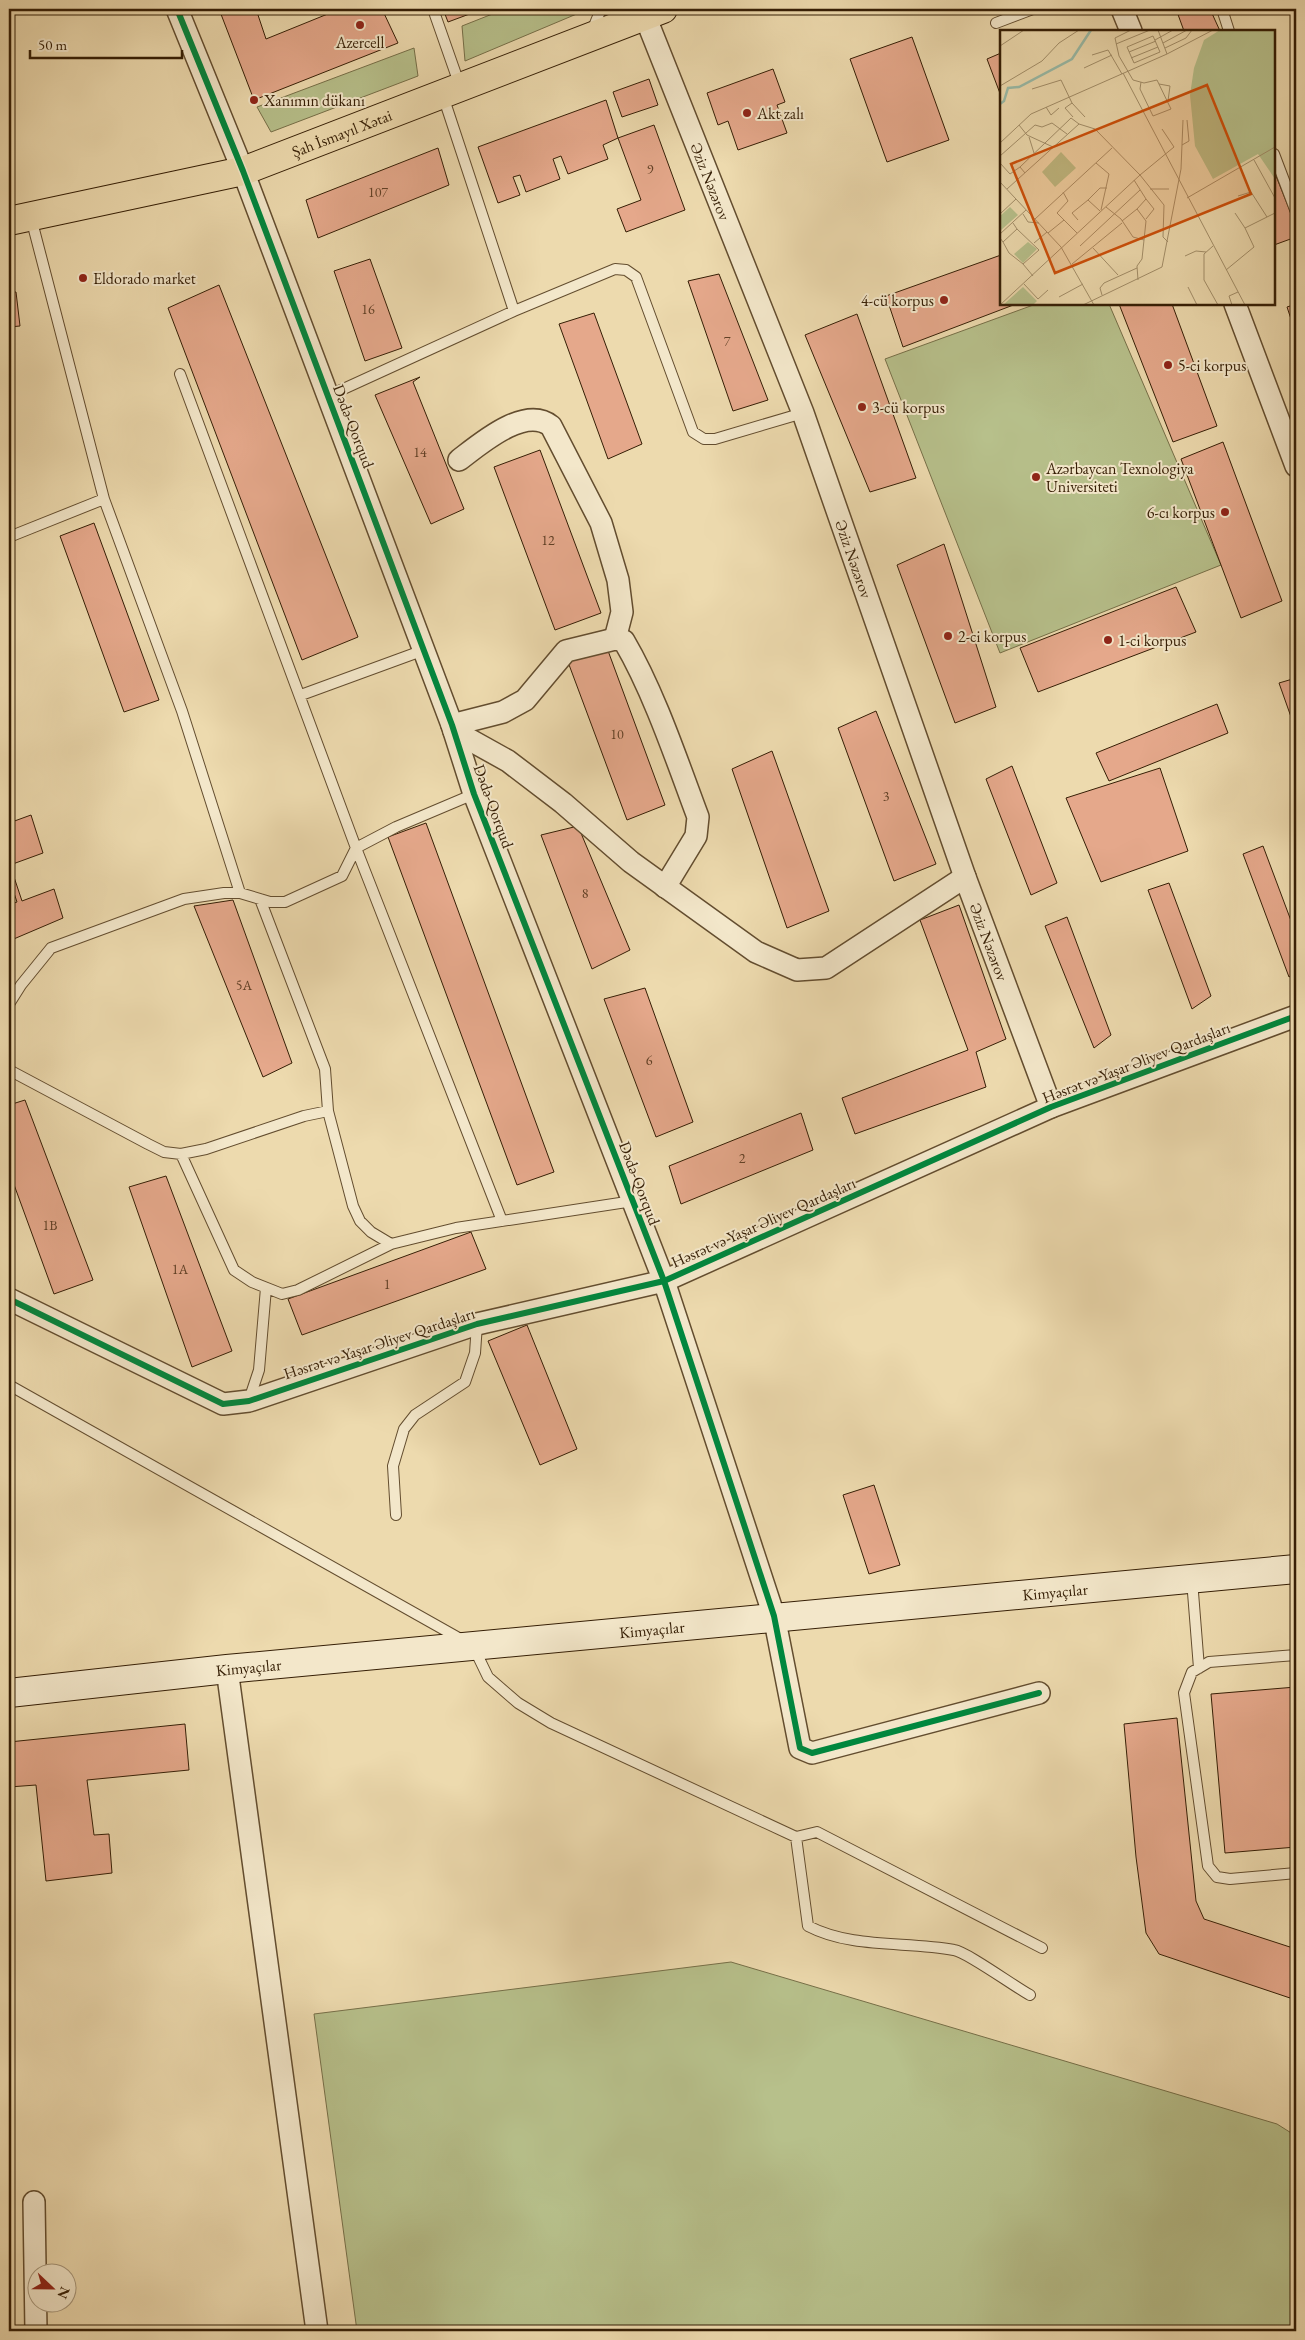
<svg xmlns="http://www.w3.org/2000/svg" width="1305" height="2340" font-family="'EB Garamond',serif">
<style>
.green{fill:#b7c08b;stroke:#766f48}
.building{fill:#e5a88b;stroke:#351e05}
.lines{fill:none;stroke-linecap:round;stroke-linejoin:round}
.lane-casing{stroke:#634d2f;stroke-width:12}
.street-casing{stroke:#634d2f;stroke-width:24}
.secondary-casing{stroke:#351e05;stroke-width:30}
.primary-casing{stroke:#351e05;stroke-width:30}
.lane{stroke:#f3e7ca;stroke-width:10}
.street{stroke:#f3e7ca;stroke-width:21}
.secondary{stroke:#f3e7ca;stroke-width:28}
.primary{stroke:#eddaae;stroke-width:28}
.cycleway-casing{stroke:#f3e7ca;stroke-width:9}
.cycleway{stroke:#00873e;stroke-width:6}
.poi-dot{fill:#8f2418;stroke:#f3e7ca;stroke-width:2}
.labels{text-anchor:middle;stroke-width:4;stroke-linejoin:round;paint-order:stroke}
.number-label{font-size:14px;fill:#614026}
.poi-label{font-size:16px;fill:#351e05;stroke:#f3e7ca;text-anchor:start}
.street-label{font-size:16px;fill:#351e05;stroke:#f3e7ca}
.inset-river{fill:none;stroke:#99bba8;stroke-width:2.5}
.inset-road{fill:none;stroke:#a38f6a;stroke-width:1}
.view{fill:#cd500b;fill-opacity:0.15;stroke:#cd500b;stroke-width:2.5}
.inset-edge{fill:none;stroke:#351e05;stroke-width:2.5}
</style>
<rect width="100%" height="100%" fill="#eddaae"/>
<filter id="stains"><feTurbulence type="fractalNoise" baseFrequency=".004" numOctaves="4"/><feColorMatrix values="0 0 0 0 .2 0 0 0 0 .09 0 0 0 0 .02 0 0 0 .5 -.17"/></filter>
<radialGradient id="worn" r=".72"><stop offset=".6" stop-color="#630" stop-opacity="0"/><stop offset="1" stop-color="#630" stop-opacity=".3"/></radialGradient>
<path class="green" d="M505,9h76l-2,4 -114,48 -3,-35z
M414,48l4,28 -147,56 -14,-25z
M1036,304h73l112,261 -221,88 -115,-294z
M731,1962l546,162 19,12v195h-939l-43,-317z"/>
<path class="building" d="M219,9h37l10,30 74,-30h42l16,34 -144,57z
M443,9h40l-35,13z
M1176,9h34l10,22h-36z
M912,37l37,103 -62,22 -37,-103z
M1001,53v43l-14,-37z
M773,69l12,33 -8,3 10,28 -49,17 -10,-29 -10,4 -11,-32z
M649,79l9,26 -36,12 -9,-25z
M606,100l12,38 -15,7 5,14 -40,15 -7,-18 -8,3 7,20 -34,13 -6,-17 -7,2 7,18 -22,8 -20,-56z
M654,125l31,85 -59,22 -9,-23 24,-9 -23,-62z
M438,148l11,37 -131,53 -12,-38z
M1274,171l22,55v11l-22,8z
M1001,255v49h15l-113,43 -17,-51z
M370,259l32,89 -37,13 -31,-90z
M719,274l49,126 -35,11 -45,-130z
M219,285l139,352 -56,23 -134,-352z
M9,292h7l4,34 -11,1z
M1119,304h53l45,122 -44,16z
M1296,304v30l-9,-27z
M594,313l48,131 -34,15 -49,-135z
M857,314l59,164 -46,14 -65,-157z
M420,377l-7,5 51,127 -33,15 -56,-129z
M1223,442l59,159 -41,17 -60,-159z
M540,450l61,163 -46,17 -61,-163z
M94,523l65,177 -35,12 -64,-176z
M944,544l52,163 -41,16 -58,-158z
M1176,587l20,45 -158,60 -18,-44z
M607,648l58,157 -38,15 -59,-158z
M1296,678v53l-17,-48z
M1217,704l11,29 -119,48 -13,-28z
M876,711l60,153 -42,17 -56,-153z
M772,751l57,160 -42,17 -55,-159z
M1012,766l45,117 -26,12 -45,-116z
M1160,768l28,83 -87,31 -35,-84z
M9,770l5,17 -5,2z
M31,815l12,38 -33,12 12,36 32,-12 9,29 -54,23v-36l8,-3 -8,-24v-55z
M426,823l128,349 -37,13 -129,-348z
M578,826l52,124 -38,19 -51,-134z
M1263,846l33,88v39l-7,4 -46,-123z
M1169,883l42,113 -19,13 -44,-119z
M233,900l59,163 -29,14 -69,-171z
M959,905l47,134 -30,13 10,35 -131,47 -13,-36 126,-48 -48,-130z
M1067,917l44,118 -17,13 -49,-122z
M645,988l48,134 -37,15 -52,-138z
M25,1100l68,180 -39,14 -45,-123v-66z
M801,1113l12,37 -132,54 -12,-38z
M166,1176l66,175 -40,16 -63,-180z
M471,1232l15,37 -184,66 -14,-36z
M527,1325l50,124 -37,16 -52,-124z
M874,1485l26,80 -31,9 -26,-79z
M1296,1687v160l-71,6 -14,-159z
M1177,1718l19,183 8,18 92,30v51l-137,-46 -13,-21 -10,-76 -12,-133z
M185,1724l4,46 -102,10 7,55 15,-1 3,39 -66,8 -10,-96 -27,2v-45z"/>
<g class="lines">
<defs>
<path id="lane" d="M433,9l27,77
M1222,9l7,22
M996,23l37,-14
M592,31l9,-22
M443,96l71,215
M1274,154l22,58
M31,218l73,281 78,212 58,182
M180,374l176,474 146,373
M328,396l186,-85 101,-42 11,1 10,7 57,155 11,7h11l88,-26
M9,537l95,-38
M301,695l123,-45
M260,899l65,170 3,42
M9,1004l12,-19 30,-37 133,-49 40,-6h16l30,9h15l57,-26 14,-28 40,-21 78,-33
M9,1070l139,74 16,8 17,2 25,-5 98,-33 24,-5 25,95 7,15 11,11 20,12 65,-16 177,-27
M181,1154l53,116 18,12 30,12 16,-4 93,-46
M9,1385l464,261 15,31 30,26 33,20 245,114 21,-5 225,116
M249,1400l10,-30 7,-82
M396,1515l-3,-49 11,-37 11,-14 50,-33 10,-29 2,-29
M1192,1580l7,88
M1296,1655l-87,7 -17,10 -8,21 24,173 9,11 13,2 66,-6
M796,1837l12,89c44,23 99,15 146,24 13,2 61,37 76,45"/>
<g id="street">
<path d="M177,9l66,162 209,554 22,69 190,487 110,335 26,132 12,5 227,-60"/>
<path d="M1122,9l9,22"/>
<path id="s1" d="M645,16l158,397 162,464 86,230"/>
<path d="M1235,304l61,162"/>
<path d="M459,460c21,-16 66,-55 92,-34l50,97 17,57 4,32 -7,27"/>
<path d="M452,725l51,-13 22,-12 41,-49 49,-12 9,2c30,51 53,120 74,176l-2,19 -31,51"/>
<path d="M454,731l54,30 55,42 68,59 125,90 41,18 29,-2 139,-91"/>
<path d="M9,1299l214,105 26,-3 228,-77 187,-43 387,-174 245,-91"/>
<path d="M227,1669l90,662"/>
<path d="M34,2202l2,129"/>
</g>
<g id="secondary">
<path id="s2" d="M9,1693l218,-24 1069,-100"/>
</g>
<g id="primary">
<path id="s3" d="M9,221l234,-50 420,-162"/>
</g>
</defs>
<use href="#lane" class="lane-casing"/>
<use href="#street" class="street-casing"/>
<use href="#secondary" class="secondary-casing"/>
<use href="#primary" class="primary-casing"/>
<use href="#lane" class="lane"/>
<use href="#street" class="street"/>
<use href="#secondary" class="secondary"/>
<use href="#primary" class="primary"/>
<defs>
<path id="cycleway" d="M177,9l66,162 209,554 22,69 190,487 110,335 26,132 12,5 227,-60
M9,1299l214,105 26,-3 228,-77 187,-43 387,-174 245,-91"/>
</defs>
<use href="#cycleway" class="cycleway-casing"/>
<use href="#cycleway" class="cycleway"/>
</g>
<g class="poi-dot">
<circle cx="360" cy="25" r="5"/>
<circle cx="254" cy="100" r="5"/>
<circle cx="747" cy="113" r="5"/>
<circle cx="83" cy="278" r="5"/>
<circle cx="944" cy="300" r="5"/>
<circle cx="1168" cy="365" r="5"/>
<circle cx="862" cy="407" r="5"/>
<circle cx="1036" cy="477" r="5"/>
<circle cx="1225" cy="512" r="5"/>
<circle cx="948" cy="636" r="5"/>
<circle cx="1108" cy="640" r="5"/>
</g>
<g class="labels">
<g class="number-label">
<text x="650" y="174">9</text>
<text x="378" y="197">107</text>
<text x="368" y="314">16</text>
<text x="727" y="346">7</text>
<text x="420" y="457">14</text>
<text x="548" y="545">12</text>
<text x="617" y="739">10</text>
<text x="886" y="801">3</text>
<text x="585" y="898">8</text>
<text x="244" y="990">5A</text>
<text x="649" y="1065">6</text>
<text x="742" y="1163">2</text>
<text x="50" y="1230">1B</text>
<text x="180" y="1274">1A</text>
<text x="387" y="1289">1</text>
</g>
<g class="poi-label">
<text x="360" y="48" text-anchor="middle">Azercell</text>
<text x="264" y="106">Xanımın dükanı</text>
<text x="757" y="119">Akt zalı</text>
<text x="93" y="284">Eldorado market</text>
<text x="934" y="306" text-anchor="end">4-cü korpus</text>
<text x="1178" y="371">5-ci korpus</text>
<text x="872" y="413">3-cü korpus</text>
<text x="1046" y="474">Azərbaycan Texnologiya<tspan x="1046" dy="18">Universiteti</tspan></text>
<text x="1215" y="518" text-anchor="end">6-cı korpus</text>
<text x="958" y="642">2-ci korpus</text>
<text x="1118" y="646">1-ci korpus</text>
</g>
<g class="street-label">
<text dy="6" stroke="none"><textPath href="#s3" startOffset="345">Şah İsmayıl Xətai</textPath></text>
<text dy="6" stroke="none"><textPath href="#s1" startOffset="178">Əziz Nəzərov</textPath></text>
<text transform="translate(354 426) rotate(69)" y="6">Dədə-Qorqud</text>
<text dy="6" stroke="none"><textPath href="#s1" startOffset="582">Əziz Nəzərov</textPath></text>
<text transform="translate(494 806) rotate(70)" y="6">Dədə-Qorqud</text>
<text dy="6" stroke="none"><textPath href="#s1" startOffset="988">Əziz Nəzərov</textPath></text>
<text transform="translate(1136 1062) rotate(-21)" y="6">Həsrət və Yaşar Əliyev Qardaşları</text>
<text transform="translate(640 1183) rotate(69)" y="6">Dədə-Qorqud</text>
<text transform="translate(763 1222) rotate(-24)" y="6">Həsrət və Yaşar Əliyev Qardaşları</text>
<text transform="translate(379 1343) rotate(-18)" y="6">Həsrət və Yaşar Əliyev Qardaşları</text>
<text dy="6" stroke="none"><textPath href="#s2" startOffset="1051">Kimyaçılar</textPath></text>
<text dy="6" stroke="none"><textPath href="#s2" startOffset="646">Kimyaçılar</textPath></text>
<text dy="6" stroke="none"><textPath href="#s2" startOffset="241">Kimyaçılar</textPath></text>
</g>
</g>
<g transform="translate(1000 30)">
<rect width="275" height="275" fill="#eddaae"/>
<path d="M220,0h55v149l-17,-25 -45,25 -18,-33 -5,-51 4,-27 10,-28zM61,122l15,16 -21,19 -13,-15zM10,177l8,8 -18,16v-15zM28,212l9,7 -14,14 -9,-9zM23,257l14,14 -4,4h-30z" fill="#b7c08b"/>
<path class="inset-river" d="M0,74l4,-3 4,-13 11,-1 53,-28 19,-29"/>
<path class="inset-road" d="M131,0l-16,8 4,18 14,24 11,3 13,-3 14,29 -18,7 -13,-27 1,-7M158,0l9,24M153,6l7,16 -26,11 -7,-16zM155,10l18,-10M163,13l24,-13M116,14l34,-14M0,16l24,-16M165,18l21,-10 6,-8M129,22l27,-11M92,25l16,-5 14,24M131,28l27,-11M84,38l28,-13M123,43l122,232M159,54l11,2 -2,15M0,56l42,-25 17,-18 20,-13M32,59l29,-9 11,23 -7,5 8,9M72,73l13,14M46,77l5,8 8,-7M19,95l8,10 26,12M29,107l5,16M0,113l31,-29 136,-60 46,-24M182,115l7,-4 -2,-21M0,126l35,-31 7,2 10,-4 15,11M254,130l21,38M0,133l10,11 10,-7 5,6M96,133l13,11 -8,36M20,137l51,-49 8,6M134,150l12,19 -9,10 9,12 -4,38 -5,7 1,14M0,152l61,65 33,58M7,159l72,-65 16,5 45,46 24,30 -1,32 5,5M150,159h19M63,162l5,9 -11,12 20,20M238,166l13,-4 16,25M187,168l88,-51M106,177l15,12 12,18 11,3M100,181l-12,-11 12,-12h7M235,183l10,15 30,-15M0,184l16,-15M23,184l5,8 11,1M35,189l77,-71M146,189l8,-10 -8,-10M78,190l-6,-7 16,-13M122,191l15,-12M48,203l16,-13M0,204l26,-24M0,208l3,4 14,-13 -4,-6M3,212l6,11 14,11 16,-14 -22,-21M34,213l13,-11M80,216l60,-56M213,216l-9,8v26l14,25M93,218l25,27M185,226l11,-5 10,1M23,234l10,12M72,234l50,-41M226,240l28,-23 -9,-19M24,254l14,15 10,-9M188,257l9,18M102,265l-2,-7 4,-5 33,-15M59,267l24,-13M0,275l140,-130 34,-28 -12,-18M83,275l79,-38 19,-98 2,-49M232,275l-3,-9 9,-4"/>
<path class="view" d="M207,55l44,109 -196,79 -44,-109z"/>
<rect width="275" height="275" class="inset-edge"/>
</g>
<rect width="1305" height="2340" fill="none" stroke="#eddaae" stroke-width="30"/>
<rect x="10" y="10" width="1285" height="2320" fill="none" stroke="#351e05" stroke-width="2.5"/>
<rect x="15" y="15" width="1275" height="2310" fill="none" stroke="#351e05"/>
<g transform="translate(52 2288) rotate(112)"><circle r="24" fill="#f3e7ca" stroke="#a7977b"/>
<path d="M0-4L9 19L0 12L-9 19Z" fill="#8f2418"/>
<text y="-8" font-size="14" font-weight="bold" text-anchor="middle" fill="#351e05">N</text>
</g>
<path d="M30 50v8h152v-8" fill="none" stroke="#351e05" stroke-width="2.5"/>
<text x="38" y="50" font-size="15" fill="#351e05" stroke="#f3e7ca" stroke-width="4" paint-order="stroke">50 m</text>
<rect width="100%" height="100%" filter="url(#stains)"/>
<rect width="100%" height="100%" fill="url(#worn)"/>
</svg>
